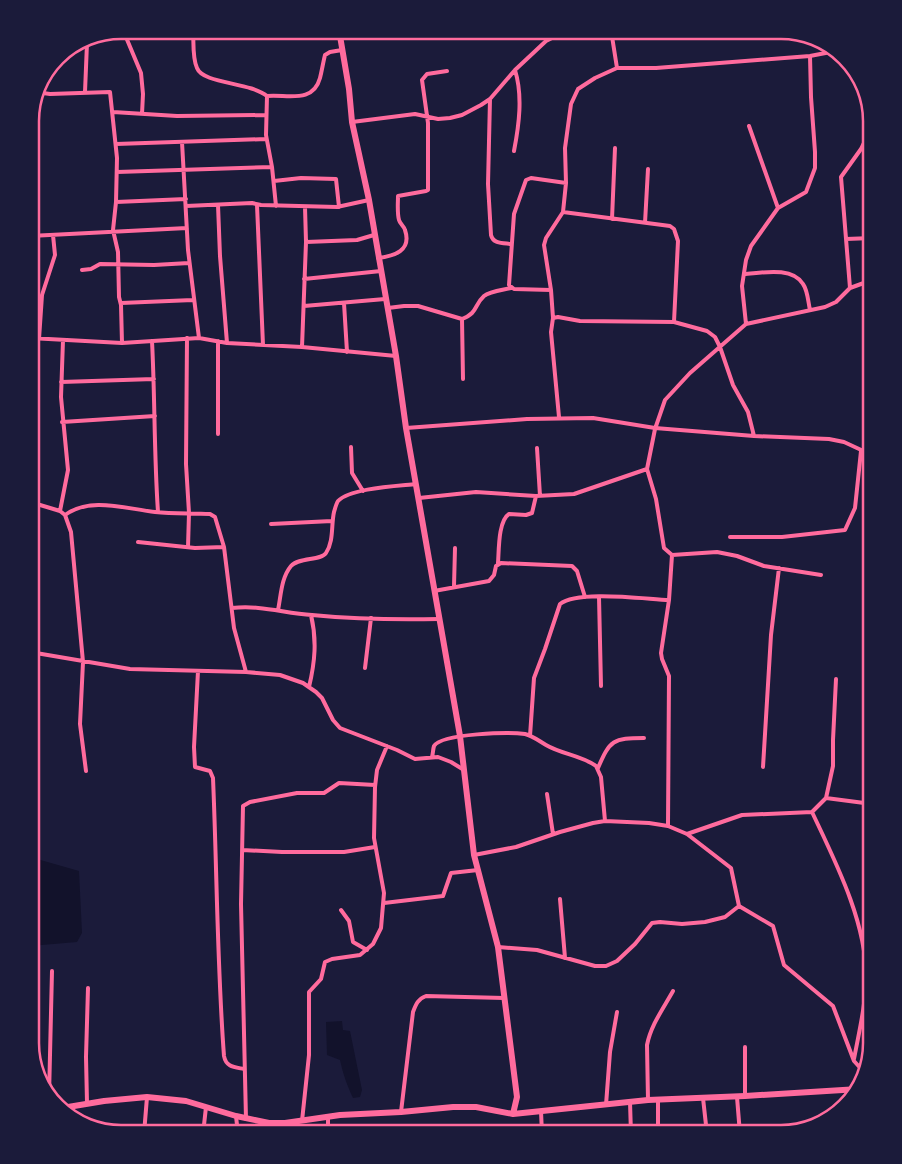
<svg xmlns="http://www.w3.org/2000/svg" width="902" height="1164" font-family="'DM Sans',sans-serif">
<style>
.water{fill:#12122b}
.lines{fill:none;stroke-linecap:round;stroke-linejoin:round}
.minor{stroke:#ff6b9d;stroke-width:4}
.primary{stroke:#ff6b9d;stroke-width:6}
.rim{fill:none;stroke:#ff6b9d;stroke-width:2.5}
</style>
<rect width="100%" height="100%" fill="#1b1b3a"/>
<path class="water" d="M30,857l49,14 3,62 -5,9 -47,4z
M342,1021l1,9 7,1 12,59 -2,7 -7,1c-6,-13 -10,-24 -13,-38l-13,-5 -1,-33z"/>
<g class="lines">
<path class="minor" d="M123,30l18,43 2,21 -1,20
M193,30c1,12 -1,27 4,38 6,16 53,14 70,28l-1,39 6,32 4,39
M245,30l4,2 35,1 3,-3
M611,30l6,38
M36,92l14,2 60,-2 7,66 -1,44 -3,28 5,22 1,45 2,8 1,38
M85,92l2,-49
M267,96c20,-2 46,8 53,-18 2,-8 3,-15 5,-23l5,-3 12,-2
M490,99l-2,85 3,51c2,9 12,8 20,9
M113,112l64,4 89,-1
M352,122l63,-8 23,5 12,-1 12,-3 19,-10 9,-6 25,-29 31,-29 8,-4 30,-7
M749,126l29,82
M182,142l6,108 11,88
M116,144l150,-5
M514,151c5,-26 9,-55 1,-81
M117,172l155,-5
M274,181l27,-3 35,1 3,28
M116,202l70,-3
M218,205l2,51 7,87
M257,205l6,140
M186,206l66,-3 9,2 76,2 32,-7
M563,212l107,14 4,3 4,12 -4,81
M612,219l3,-71
M645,223l3,-54
M30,236l157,-8
M846,239l26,-1
M306,242l51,-2 17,-5
M378,258c16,-2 34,-7 27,-28 -1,-4 -5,-6 -6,-10 -2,-7 -1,-17 -1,-24l28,-5 2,-1v-67l-6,-43 5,-6 20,-3
M82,270l9,-1 9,-5 54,1 35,-2
M744,274c17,-1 48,-8 59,10 5,7 5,18 7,26
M304,279l77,-8
M850,288l-9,-111 20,-28 11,-23
M551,290l-37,-1 -5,-4 5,-71 12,-34 5,-2 35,5
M121,303l72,-3
M344,303l3,49
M304,306l81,-7
M388,308l16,-2h14l44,13c16,-6 12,-14 22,-23 6,-5 19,-6 27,-8
M553,318l-2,-28 -7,-45 2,-7 17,-26 3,-29 -1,-35 6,-44 7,-15 17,-11 22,-10h39l154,-12 26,-5
M462,319l1,60
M746,324l-4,-38 4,-26 5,-14 27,-38 28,-16 9,-24v-16l-4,-55 -1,-41
M30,338l92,5 77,-5 28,5 75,4 94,9
M187,338l-1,126 3,49 -1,34
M39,339l3,-44 13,-40 -2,-20
M152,341c3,57 2,114 6,171
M302,347l4,-105 -1,-35
M61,382l93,-3
M559,417l-8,-85 2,-14 5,-1 22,4 94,1 33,9 8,6 5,10 13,38 15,27 6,24
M62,422l93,-6
M406,428l121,-9 66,-1 62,10 99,8 75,3 15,3 28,13
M218,434v-93
M351,447l1,26 11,18
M537,448l3,48
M419,498l57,-6 60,4 38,-2 73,-25
M30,502l30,9 5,4 6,17 12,130 -3,62 6,47
M60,511l8,-41 -7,-73 2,-57
M65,515c26,-19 61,-6 90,-3 18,2 37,1 55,2l5,3 9,30 10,81 12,44
M271,524l61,-3
M730,537h52l63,-7 10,-22 6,-57
M138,542l57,6 29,-1
M498,563c1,-12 0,-42 11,-49l17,1 6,-2 4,-17
M821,575l-57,-9 -27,-10 -20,-4 -45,3 -8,-7 -8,-49 -9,-30 8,-40 10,-29 25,-27 56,-49 79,-17 11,-5 14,-14 22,-8
M454,586l1,-38
M434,591l55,-10 5,-6 2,-9 5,-3 71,3 5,5 8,26
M599,597l2,89
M232,608c30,-3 51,5 80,7 42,4 85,5 127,4
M278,610c3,-14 3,-32 13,-44 8,-9 30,-5 35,-13 8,-12 5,-28 8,-41 1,-3 2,-8 4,-11 12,-13 60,-15 78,-17
M30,652l100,17 116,3 34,3 23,8 13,9 6,6 11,22 7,8 57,22 18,9 23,-2 13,5 13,8
M365,668l6,-50
M198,671l-4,76 1,20 15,4 3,7c4,93 4,186 11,278 2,11 10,11 20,13
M309,687c6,-25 8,-47 2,-72
M530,736l4,-58 11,-29 15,-45c18,-14 84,-5 109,-4
M432,757c1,-3 1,-8 2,-11 8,-13 77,-14 91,-12 8,2 14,7 21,11 15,9 37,11 50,21l5,11 4,44
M763,767l8,-132 8,-67
M598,768c12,-28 15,-30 46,-30
M547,794l6,40
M826,798l46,6
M812,812c23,49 54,109 54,164 0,28 -7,56 -12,83
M668,826l1,-150 -7,-17 -1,-6 8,-53 3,-45
M687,834l55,-19 70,-3 14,-14 7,-32v-26l3,-61
M242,850l40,2h62l31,-5
M474,855l42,-8 44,-15 33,-9 12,-2 44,2 19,3 19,8 44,34 8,38 34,20 11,39 49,41 21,55 10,11
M560,899l5,59
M384,903l59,-7 8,-23 27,-3
M341,910l8,11 4,21 14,8
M498,947l39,3 58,16h11l11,-5 18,-17 17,-21 8,-1 22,2 23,-2 20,-5 14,-11
M745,1047v49
M49,1097l3,-126
M737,1097l3,37
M703,1098l4,36
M648,1100l-1,-55c4,-20 16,-36 26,-54
M658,1100v34
M630,1102l1,32
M87,1103l-1,-46 2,-69
M606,1105l4,-53 7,-40
M541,1111l1,23
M401,1112l12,-100c3,-8 5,-13 13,-16l78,2
M236,1116l2,18
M246,1119l-5,-215 2,-98 7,-4 47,-9h27l15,-10 36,2
M302,1121l7,-66v-63l12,-13 4,-17 7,-3 28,-4 13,-11 8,-16 3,-35 -10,-55 1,-51 2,-17 10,-24
M144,1134l3,-37
M203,1134l3,-27
M328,1134v-17"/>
<path class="primary" d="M339,30l10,59 3,33 17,78 27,156 10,72 54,308 14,119 24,92 19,150 -4,17
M62,1108l42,-7 43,-4 39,4 50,15 33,7h16l55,-8 61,-3 52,-5h23l37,7 135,-14 97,-4 114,-7"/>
</g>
<path d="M0 0H902V1164H0ZM121 39H781A82 82 0 0 1 863 121V1043A82 82 0 0 1 781 1125H121A82 82 0 0 1 39 1043V121A82 82 0 0 1 121 39Z" fill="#1b1b3a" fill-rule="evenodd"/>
<path class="rim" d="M121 39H781A82 82 0 0 1 863 121V1043A82 82 0 0 1 781 1125H121A82 82 0 0 1 39 1043V121A82 82 0 0 1 121 39Z"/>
</svg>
